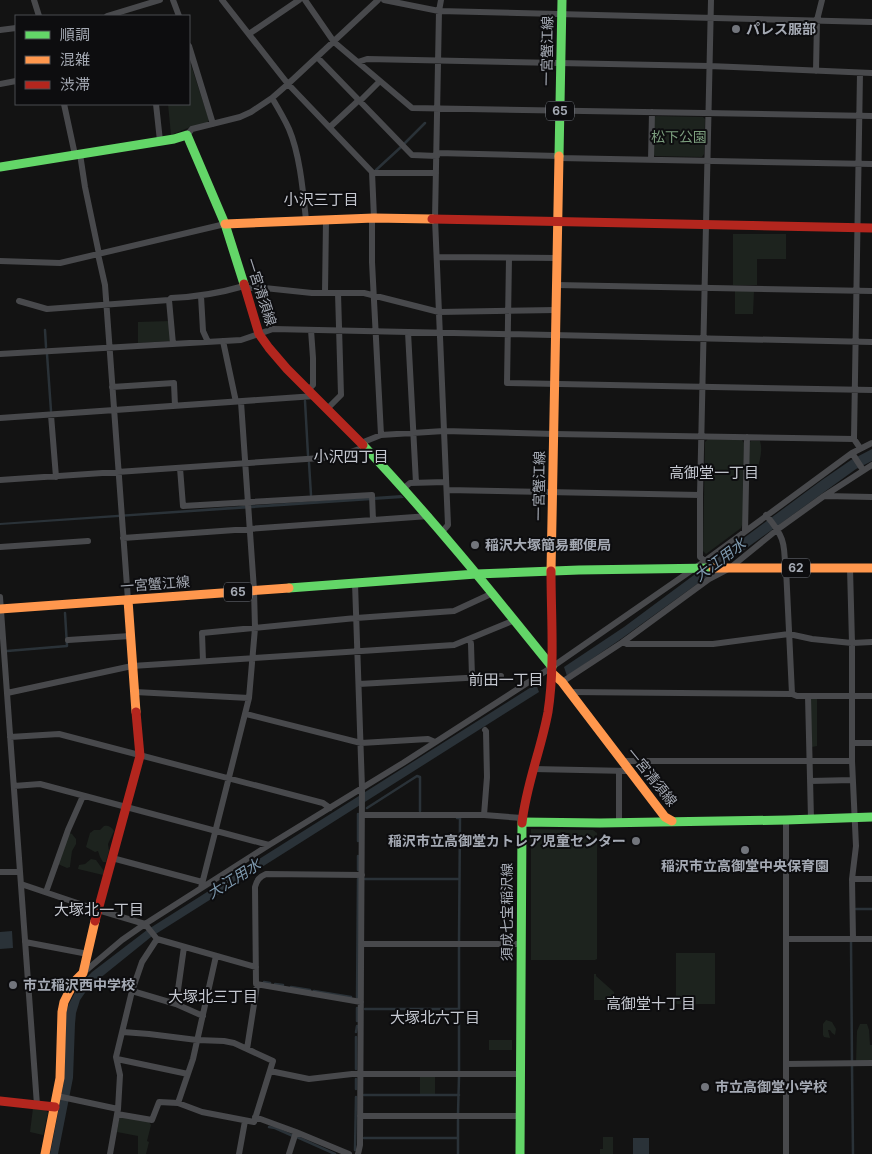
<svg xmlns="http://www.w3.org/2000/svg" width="872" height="1154" font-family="Inter,'Noto Sans JP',sans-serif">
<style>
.green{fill:#1d231e}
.water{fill:#2a3238}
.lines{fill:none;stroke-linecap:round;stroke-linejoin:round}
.stream{stroke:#2a3238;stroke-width:2.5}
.street{stroke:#48494c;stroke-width:6}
.fast{stroke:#63d668;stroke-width:9}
.slow{stroke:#ff974d;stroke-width:9}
.jam{stroke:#b3261e;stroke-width:9}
.poi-dot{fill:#72757c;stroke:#0d0d0f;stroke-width:2}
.labels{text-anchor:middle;stroke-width:4;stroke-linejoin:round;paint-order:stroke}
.shield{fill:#0d0d0f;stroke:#777b82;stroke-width:1}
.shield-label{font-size:12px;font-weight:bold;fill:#a5aab4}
.poi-label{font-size:14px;font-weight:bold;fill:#a5aab4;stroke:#0d0d0f;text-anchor:start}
.street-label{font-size:14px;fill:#a5aab4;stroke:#0d0d0f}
.park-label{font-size:14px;fill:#7c9e7e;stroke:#0d0d0f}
.neighbourhood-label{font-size:15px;fill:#c5c8d0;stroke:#0d0d0f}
.water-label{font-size:15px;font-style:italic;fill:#7d98ad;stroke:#0d0d0f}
</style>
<rect width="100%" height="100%" fill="#131313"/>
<path class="green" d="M189,65h2l18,55 -2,3 -19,5 -17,7 -3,-31h21z
M656,116l47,1 2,2 -1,35 -2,3 -47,-1 -2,-2v-36z
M733,234h53v25h-29v26h-24z
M735,291h19l-1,23h-18z
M170,321l1,20 -33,2v-21z
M708,439l34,1 2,3 -1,79 -2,6 -35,26 -3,-3 2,-109z
M751,441h9c3,9 0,19 -3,29l-2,1 -6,-1v-27z
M810,699h7v47l-5,1z
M104,826c4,-1 8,1 10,5l-6,13 1,7 -3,11h-3l-3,-5 -2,-6 -3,1 -9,-5 4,-14 4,-3h6z
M531,829l62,1 4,3v126l-2,1h-64z
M70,833l2,1 4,5v5l-4,7 -2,15v1l-3,1 -9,-4 10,-29z
M91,859l5,1 8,11 -1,4 -25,-6 1,-4 6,-1z
M676,953h39v51h-39z
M594,974h2v2l18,16v8h-20z
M826,1020l6,2 4,7 -1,6 -3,-2 -2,-3h-2l2,8 -6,-1 -1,-2v-11z
M860,1024h7l2,6 1,15h2v17h-16l1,-31z
M489,1040h23v10h-23z
M420,1076h15v18h-15z
M33,1108l12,1 3,4 -5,22 -13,-3z
M121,1117l28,5 2,3 -4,16 2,1 -3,12h-8v-18l-21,-4 2,-13z
M603,1137h10v17h-13v-5h3z"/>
<path class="water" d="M872,449v12l-16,8 -235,170 -54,37 -3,-9 60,-40 198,-147 29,-20z
M401,495l3,3 -404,27v-2z
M536,684l3,8 -388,245 -62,50 -9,13 -4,13 -1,11 -2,54 -15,76h-8l14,-73 2,-69 3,-8 10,-19 13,-13 55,-42z
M12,931l1,17 -13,1v-17z
M633,1138h16v16h-16z"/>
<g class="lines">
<path class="stream" d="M404,144l21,-21
M376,170l25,-23
M45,330l1,17
M47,354l4,57
M305,401l3,54
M309,463l2,32
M7,651l60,-5 -2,-33
M367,808l50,-32 3,1v34
M457,818h3l-1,123
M358,841v-27
M358,870v-14
M365,879h94
M856,909h16
M851,941l1,121
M264,982l6,1
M275,984l8,1
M291,987l19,3
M314,991l37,6
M357,999l1,-120
M365,1009h94
M357,1021v-13
M356,1032l1,-6
M852,1066l1,88
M356,1069v-32
M459,1071v-124
M356,1079v10
M364,1095h95
M458,1114l1,-37
M269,1127l6,1 18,8
M297,1137l38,17
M364,1138h94
M355,1150l1,-53
M458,1154v-34"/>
<path class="street" d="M34,0l5,16
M173,0l6,16
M222,0l66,84 84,88 2,46
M305,0l29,42 78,66 460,8
M384,0l55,11 433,11
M441,0l-2,11 -4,208 13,306 -6,7
M107,16l53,-16
M0,30l16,-2
M249,34l50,-34
M189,46l24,78
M317,57l95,98 25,1
M358,62l9,-3 342,7 163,7
M816,71l1,-51 5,-20
M0,84l16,-3
M272,98c6,10 12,20 17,31 11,26 14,62 17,91
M360,101l20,-20
M64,104l11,51
M156,104l4,37
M330,127l29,-27
M187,135l5,-6 48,-12 11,-5 21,-14 16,-14 90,-84
M437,153l122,3
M80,154l5,33 14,67
M559,158l313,6
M651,160l1,-48
M372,173h64
M372,218v44l9,173
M98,254l7,31 23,315
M437,257l120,1
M509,258l-2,125 365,7
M0,261l60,2 165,-39
M556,285l316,6
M245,289l10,-2 57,6h52l75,19 117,-2
M325,293l1,-73
M201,296l2,35 5,11
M169,300l4,44
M19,301l28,8 122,-9 2,-2c26,-1 49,-5 73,-12
M408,332l8,151
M223,341l13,61
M0,354l241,-14 32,-11 599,13
M112,387l62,-4 1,23
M308,390l5,-5v-27l-2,-28
M327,409l14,-14 -3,-102
M51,415l5,62
M0,418l315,-22
M361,443l20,-8 63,-4 110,3 300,5
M860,448l-6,-9 6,-366
M852,453l11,17
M180,468l3,38 189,-11 1,25
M0,480l336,-23 29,-10
M404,488l6,-5 36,-1
M447,490l253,5
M825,496l47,1
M766,515c17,20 19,27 19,53
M745,531l2,-94
M123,538l306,-22
M0,547l88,-6
M705,561l-5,-4v-62l11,-495
M786,568l6,126
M850,568l2,75v118l4,85 -4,33 1,60
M355,583l7,205 -2,357 -2,9
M0,597l37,508
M470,639l1,5 1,33
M68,640l62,-4
M623,642l4,2h86l76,-10 23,5 40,4 20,-1
M203,661l-1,-28 154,-15 98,-7 39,-18
M562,682l61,-40 86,-63 21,-11 48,-39 46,-33 48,-31
M359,684l142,-8
M135,692l114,6
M569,692l223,2 5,2h75
M7,693l125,-27 322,-21 61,-25
M808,696l3,123
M246,714l115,29 67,-4 7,3
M10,737l49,-3 264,69 7,5
M852,743h20
M622,761h230
M533,769l96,2
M810,781l43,-1
M14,786l26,-2 229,61
M362,815h122l38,3
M484,815l3,-38 -1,-46 -1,-1
M786,820v334
M619,823v-52
M112,858l90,24
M0,872h20
M852,879h20
M21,884l77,26 47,14 12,15 99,28
M201,888l48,-190 6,-70 -1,-38 -13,-188
M46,892l22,-62 15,-34
M786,939h86
M25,942l63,12
M361,944h160
M83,973l39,-33 23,-16 124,-79 134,-82 149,-96 153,-106 147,-108 20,-10
M132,991l44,13 27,12
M361,1002l-105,-18 -1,-97c2,-7 4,-10 11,-13l96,1
M176,1004l8,-57
M247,1049l10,-64
M117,1059l71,15
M786,1064l86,-1
M270,1071l39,8 43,-5h168
M57,1096l61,13
M178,1103l15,-44 23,-103
M117,1114l35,6 7,-18 19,1 24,9 52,10 19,-61 -39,-18 -10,-2 -27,-1 -48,-6 -26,-2
M360,1116h160
M255,1117l41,15 53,22
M110,1154l8,-45 2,-34 -4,-18 16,-66 10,-29 15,-23
M239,1154l6,-33
M289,1154l7,-22"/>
<path class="fast" d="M559,156l3,-156
M0,167l174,-28 13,-4 38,89 19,60
M363,445c67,71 128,146 189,222
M289,588l187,-14 103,-4 134,-2
M522,822l78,1 186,-3 86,-3
M520,1154l2,-331"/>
<path class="slow" d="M225,224l149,-6 58,1
M713,568h159
M551,571l8,-415
M128,600l8,112
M0,609l289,-21
M552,673l10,9 103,135 7,4
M45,1154l15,-76 2,-66 2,-10 5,-10 6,-11 8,-8 12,-52"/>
<path class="jam" d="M432,219l440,9
M244,284l15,50 10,14 18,21 76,76
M522,823c4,-38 19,-73 26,-111 7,-46 3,-94 3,-141
M95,921l45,-165 -4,-44
M0,1101l55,6"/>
</g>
<g class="poi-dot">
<circle cx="736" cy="29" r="5"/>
<circle cx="475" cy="545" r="5"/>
<circle cx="636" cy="841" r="5"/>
<circle cx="745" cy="850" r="5"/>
<circle cx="13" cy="985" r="5"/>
<circle cx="705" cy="1087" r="5"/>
</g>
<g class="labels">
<g class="shield">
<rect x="546" y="101.5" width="28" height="19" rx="4"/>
<rect x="782" y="558.5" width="28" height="19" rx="4"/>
<rect x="224" y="582.5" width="28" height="19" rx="4"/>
</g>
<g class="shield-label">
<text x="560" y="115">65</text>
<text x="796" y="572">62</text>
<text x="238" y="596">65</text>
</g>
<g class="poi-label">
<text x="746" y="34">パレス服部</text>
<text x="485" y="550">稲沢大塚簡易郵便局</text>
<text x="626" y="846" text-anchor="end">稲沢市立高御堂カトレア児童センター</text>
<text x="745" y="871" text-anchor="middle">稲沢市立高御堂中央保育園</text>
<text x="23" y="990">市立稲沢西中学校</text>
<text x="715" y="1092">市立高御堂小学校</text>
</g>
<g class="street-label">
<text transform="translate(547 51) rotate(-89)" y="5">一宮蟹江線</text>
<text transform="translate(261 292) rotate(72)" y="5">一宮清須線</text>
<text transform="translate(539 486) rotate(-89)" y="5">一宮蟹江線</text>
<text transform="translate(155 584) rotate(-4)" y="5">一宮蟹江線</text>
<text transform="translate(652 777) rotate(51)" y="5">一宮清須線</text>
<text transform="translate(507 912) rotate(-90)" y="5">須成七宝稲沢線</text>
</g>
<g class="park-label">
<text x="679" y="142">松下公園</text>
</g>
<g class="neighbourhood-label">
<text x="321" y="205">小沢三丁目</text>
<text x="351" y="462">小沢四丁目</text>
<text x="714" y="478">高御堂一丁目</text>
<text x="506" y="685">前田一丁目</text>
<text x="99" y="915">大塚北一丁目</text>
<text x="213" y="1002">大塚北三丁目</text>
<text x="651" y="1009">高御堂十丁目</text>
<text x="435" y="1023">大塚北六丁目</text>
</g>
<g class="water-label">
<text transform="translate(720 560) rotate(-37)" y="5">大江用水</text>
<text transform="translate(234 879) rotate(-32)" y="5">大江用水</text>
</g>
</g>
<rect x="15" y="15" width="175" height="90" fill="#0d0d0f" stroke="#4a4c51"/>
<rect x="25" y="31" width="25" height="8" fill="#63d668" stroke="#4a4c51"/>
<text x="60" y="40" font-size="15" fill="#a5aab4">順調</text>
<rect x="25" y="56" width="25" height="8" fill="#ff974d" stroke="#4a4c51"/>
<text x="60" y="65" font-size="15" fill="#a5aab4">混雑</text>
<rect x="25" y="81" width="25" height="8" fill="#b3261e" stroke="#4a4c51"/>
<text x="60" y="90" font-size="15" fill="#a5aab4">渋滞</text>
</svg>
